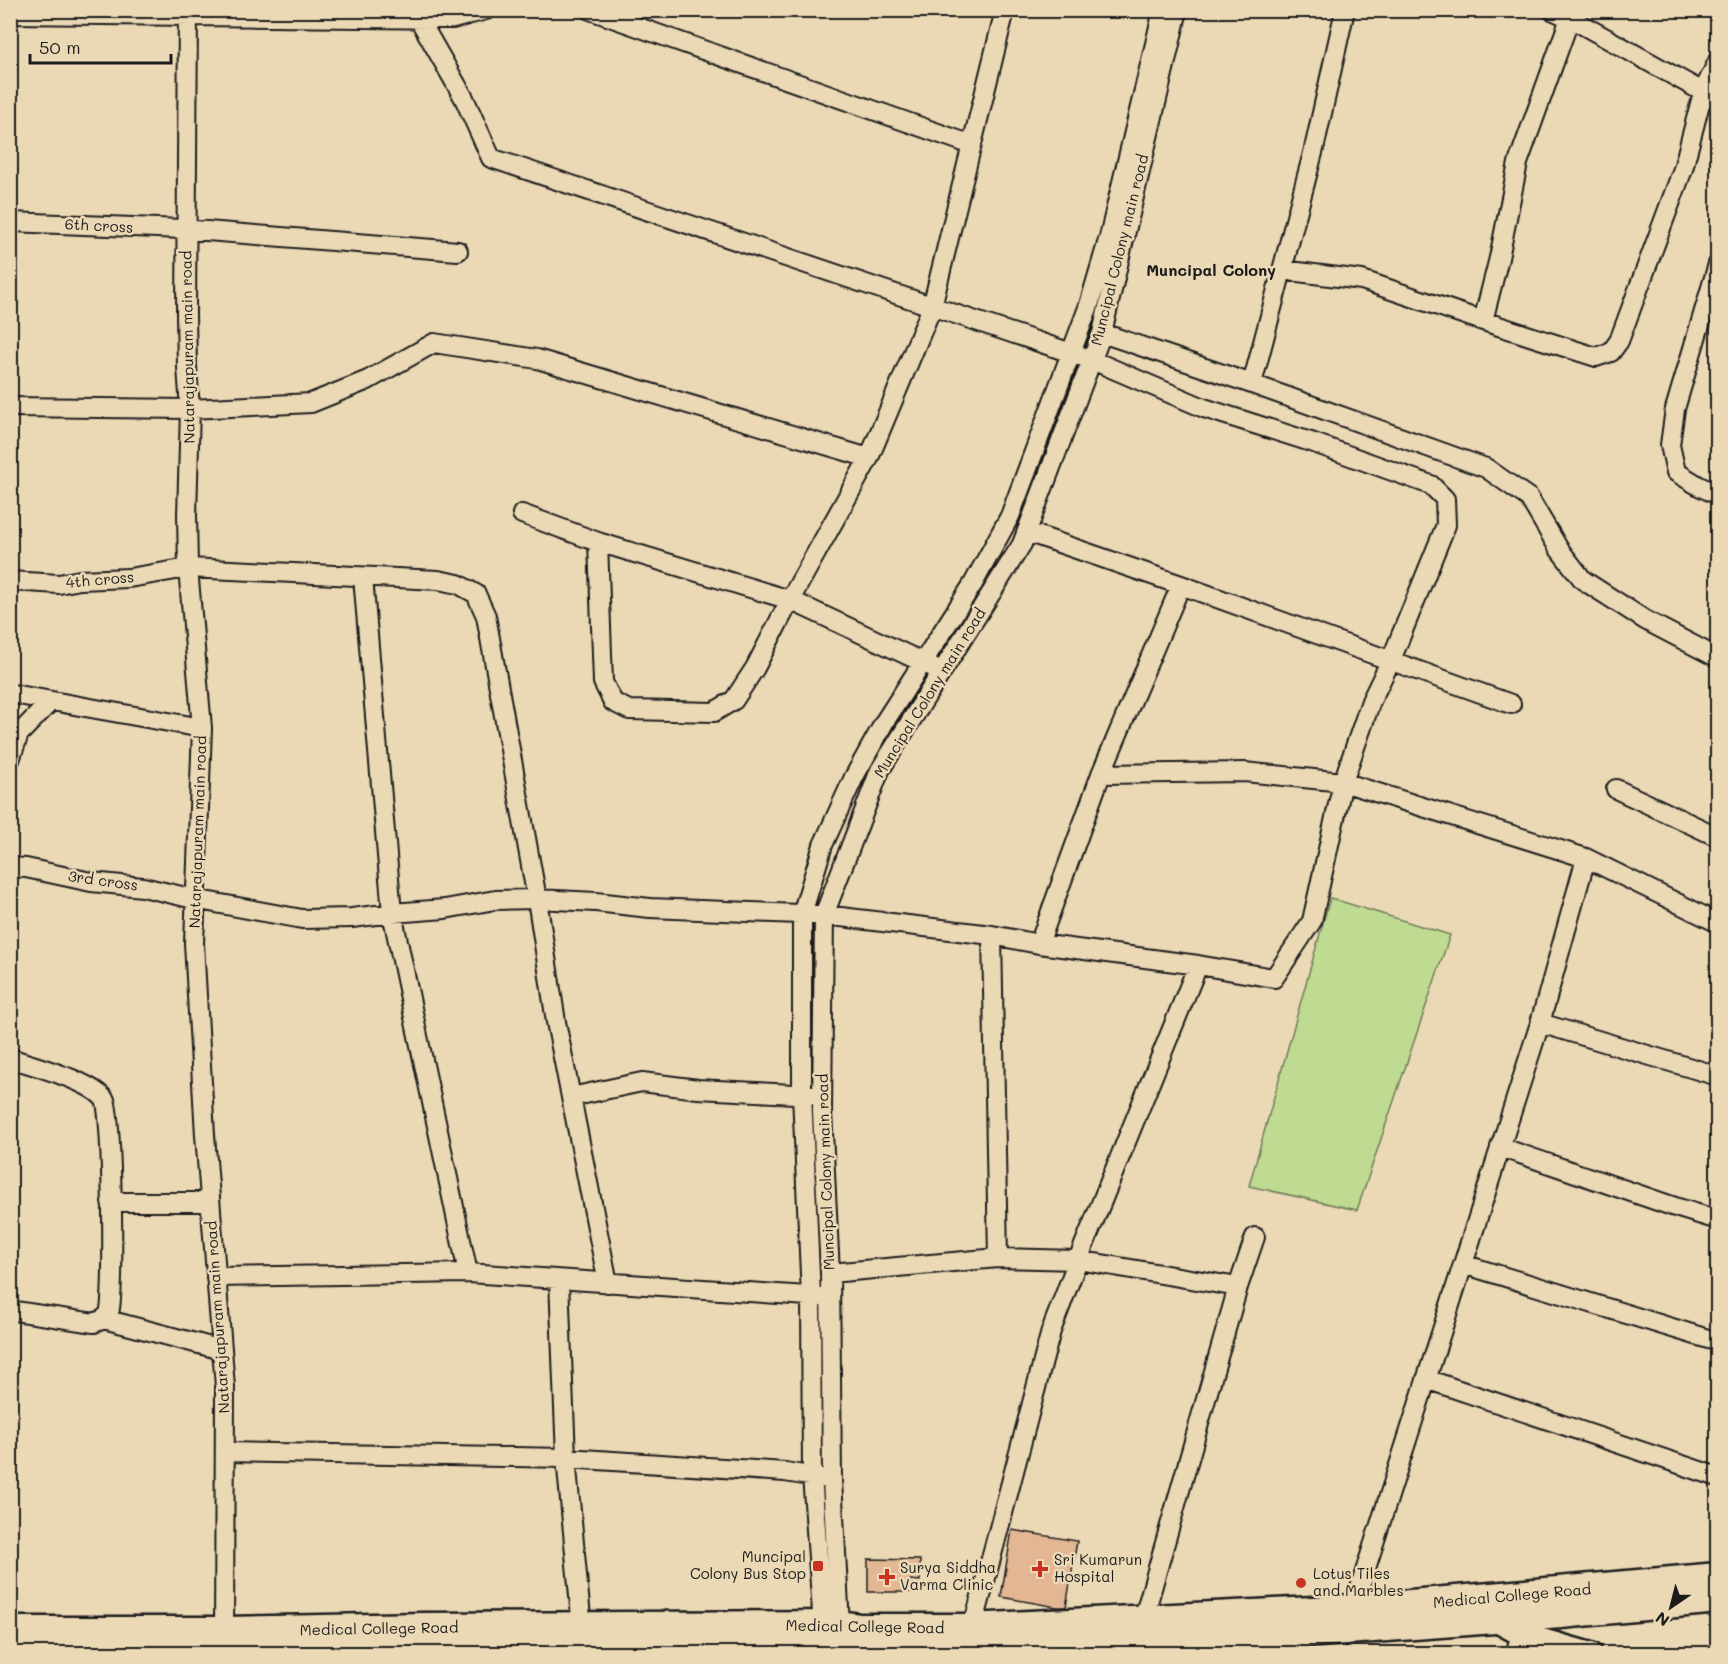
<svg xmlns="http://www.w3.org/2000/svg" width="1728" height="1664" font-family="Mali,sans-serif">
<style>
.green{fill:#bfdb92;stroke:#6e7c57;stroke-width:1.5}
.building{fill:#e3b793;stroke:#1c1c1c;stroke-width:1.5}
.lines{fill:none;stroke-linecap:round;stroke-linejoin:round}
.minor-casing{stroke:#1c1c1c;stroke-width:22}
.tertiary-casing{stroke:#1c1c1c;stroke-width:27}
.primary-casing{stroke:#1c1c1c;stroke-width:33}
.minor{stroke:#ebd9b6;stroke-width:18}
.tertiary{stroke:#ebd9b6;stroke-width:22}
.primary{stroke:#ebd9b6;stroke-width:28}
.poi-dot{fill:#c8321e;stroke:#ebd9b6;stroke-width:2}
.labels{text-anchor:middle;stroke-width:5;stroke-linejoin:round;paint-order:stroke}
.street-label{font-size:15px;fill:#1c1c1c;stroke:#ebd9b6}
.poi-label{font-size:15px;fill:#1c1c1c;stroke:#ebd9b6;text-anchor:start}
.neighbourhood-label{font-size:16px;font-weight:bold;fill:#1c1c1c;stroke:#ebd9b6}
</style>
<rect width="100%" height="100%" fill="#ebd9b6"/>
<filter id="ink" filterUnits="userSpaceOnUse"><feTurbulence type="fractalNoise" baseFrequency=".0167" numOctaves="2"/><feDisplacementMap in="SourceGraphic" scale="12" xChannelSelector="R" yChannelSelector="G"/><feConvolveMatrix kernelMatrix="1 2 1 2 8 2 1 2 1" color-interpolation-filters="sRGB"/></filter>
<g filter="url(#ink)">
<path class="green" d="M1330,898l120,37 -93,275 -108,-24z"/>
<path class="building" d="M1012,1530l65,11 -11,66h-9l-56,-10z
M868,1559l52,1v21l-10,-1v12h-42z"/>
<g class="lines">
<defs>
<path id="minor" d="M188,10l-2,304 1,53 3,42 -3,106 1,53 14,160 -8,215 11,192 20,252 -1,255
M590,10l382,135
M10,14l443,5 33,-9
M419,19l45,79 27,60 601,202 112,48 110,35 117,42 14,14 1,26 -55,135 -20,41 -28,81 243,76 132,65
M1718,61l-15,31 15,10
M10,222l172,7 276,22
M1718,264l-43,145 -5,36 6,27 23,14 19,9
M1282,270l80,10 121,41 113,36 15,-5 8,-11 64,-172 20,-77 -133,-74 -18,-8
M1483,321l16,-63 19,-95 52,-145
M1102,333l150,51 234,84 43,30 30,51 24,31 62,40 73,38
M1252,384l62,-235 31,-139
M10,407l180,2 121,-6 57,-23 66,-37 103,16 332,99 63,-151 73,-297
M522,514l76,28 192,58 143,67
M1027,532l154,53 330,119
M598,542l5,140 10,20 16,8 85,2 20,-12 21,-32 35,-68 79,-142
M363,577l29,336 76,360
M10,581l49,3 21,-4 49,-2 59,-10 250,12 20,4 18,10 10,22 51,283 19,123 52,261
M13,694l189,34
M10,760l9,-26 32,-33
M1616,789l102,48
M10,867l16,1 65,14 52,5 51,12 108,20 50,-1 40,-5 53,-4 50,-9 42,-1 59,3 54,6 174,7 168,20 47,9 159,21 76,13 38,-57 31,-139 -99,-10 -143,2
M1039,944l62,-170 80,-189
M1540,1023l178,53
M10,1058c24,8 82,23 95,42 7,10 10,199 4,213 -3,6 -9,8 -15,10l-79,-12
M571,1097l71,-15 56,7 116,6
M1500,1147l175,60 43,13
M111,1202h99
M998,1258l80,2 160,27
M1463,1264l255,78
M830,1273l168,-15 -6,-323
M216,1277l252,-4 355,24
M559,1280l7,178 16,170
M104,1319l118,31
M1426,1379l292,98
M225,1452l341,6 219,14 37,6
M1353,1617v-8l187,-586 46,-165
M823,1626l-11,-151 -1,-178 -9,-203v-180l21,-69 31,-68 31,-56 88,-137 37,-68 79,-211 20,-68 54,-227
M1142,1629l1,-9 95,-333 17,-50
M842,1634l-2,-9 -8,-145 -2,-207 -8,-161 2,-197 56,-145 142,-226 80,-211 76,-323
M970,1638l81,-307 27,-71 120,-295
M1515,1654l6,-20"/>
<path id="tertiary" d="M1493,1619l28,15 70,20"/>
<path id="primary" d="M10,1631h215l198,-4 417,-2 20,3h111l382,-19 365,-32
M10,1652l213,1 198,-3 425,2 36,-2 331,-10 348,-26 157,-15"/>
</defs>
<use href="#minor" class="minor-casing"/>
<use href="#tertiary" class="tertiary-casing"/>
<use href="#primary" class="primary-casing"/>
<use href="#minor" class="minor"/>
<use href="#tertiary" class="tertiary"/>
<use href="#primary" class="primary"/>
</g>
</g>
<g class="poi-dot">
<rect x="812" y="1560" width="12" height="12" rx="3"/>
<path d="M1037 1560h6v6h6v6h-6v6h-6v-6h-6v-6h6z"/>
<path d="M884 1568h6v6h6v6h-6v6h-6v-6h-6v-6h6z"/>
<circle cx="1301" cy="1583" r="6"/>
</g>
<g class="labels">
<g class="street-label">
<text transform="translate(99 226) rotate(3)" y="5">6th cross</text>
<text transform="translate(1120 250) rotate(-76)" y="5">Muncipal Colony main road</text>
<text transform="translate(188 347) rotate(-91)" y="5">Natarajapuram main road</text>
<text transform="translate(100 580) rotate(-5)" y="5">4th cross</text>
<text transform="translate(930 693) rotate(-58)" y="5">Muncipal Colony main road</text>
<text transform="translate(198 832) rotate(-88)" y="5">Natarajapuram main road</text>
<text transform="translate(103 881) rotate(8)" y="5">3rd cross</text>
<text transform="translate(826 1172) rotate(-92)" y="5">Muncipal Colony main road</text>
<text transform="translate(218 1317) rotate(-94)" y="5">Natarajapuram main road</text>
<text transform="translate(1512 1596) rotate(-5)" y="5">Medical College Road</text>
<text transform="translate(865 1627) rotate(1)" y="5">Medical College Road</text>
<text transform="translate(379 1629) rotate(-1)" y="5">Medical College Road</text>
</g>
<g class="poi-label">
<text x="806" y="1562" text-anchor="end">Muncipal<tspan x="806" dy="17">Colony Bus Stop</tspan></text>
<text x="1054" y="1565">Sri Kumarun<tspan x="1054" dy="17">Hospital</tspan></text>
<text x="900" y="1573">Surya Siddha<tspan x="900" dy="17">Varma Clinic</tspan></text>
<text x="1313" y="1579">Lotus Tiles<tspan x="1313" dy="17">and Marbles</tspan></text>
</g>
<g class="neighbourhood-label">
<text x="1211" y="276">Muncipal Colony</text>
</g>
</g>
<rect width="1728" height="1664" fill="none" stroke="#ebd9b6" stroke-width="36"/>
<rect x="18" y="18" width="1692" height="1628" fill="none" stroke="#1c1c1c" stroke-width="2" filter="url(#ink)"/>
<g transform="translate(1671 1607) rotate(215)" stroke="#ebd9b6" stroke-width="4.5" paint-order="stroke">
<path d="M0-4.5L10 22L0 15L-10 22Z" fill="#1c1c1c"/>
<text y="-9" font-size="16" font-weight="bold" text-anchor="middle" fill="#1c1c1c">N</text>
</g>
<path d="M30 54v9h141v-9" fill="none" stroke="#1c1c1c" stroke-width="3"/>
<text x="39" y="54" font-size="18" fill="#1c1c1c" stroke="#ebd9b6" stroke-width="4.5" paint-order="stroke">50 m</text>
</svg>
